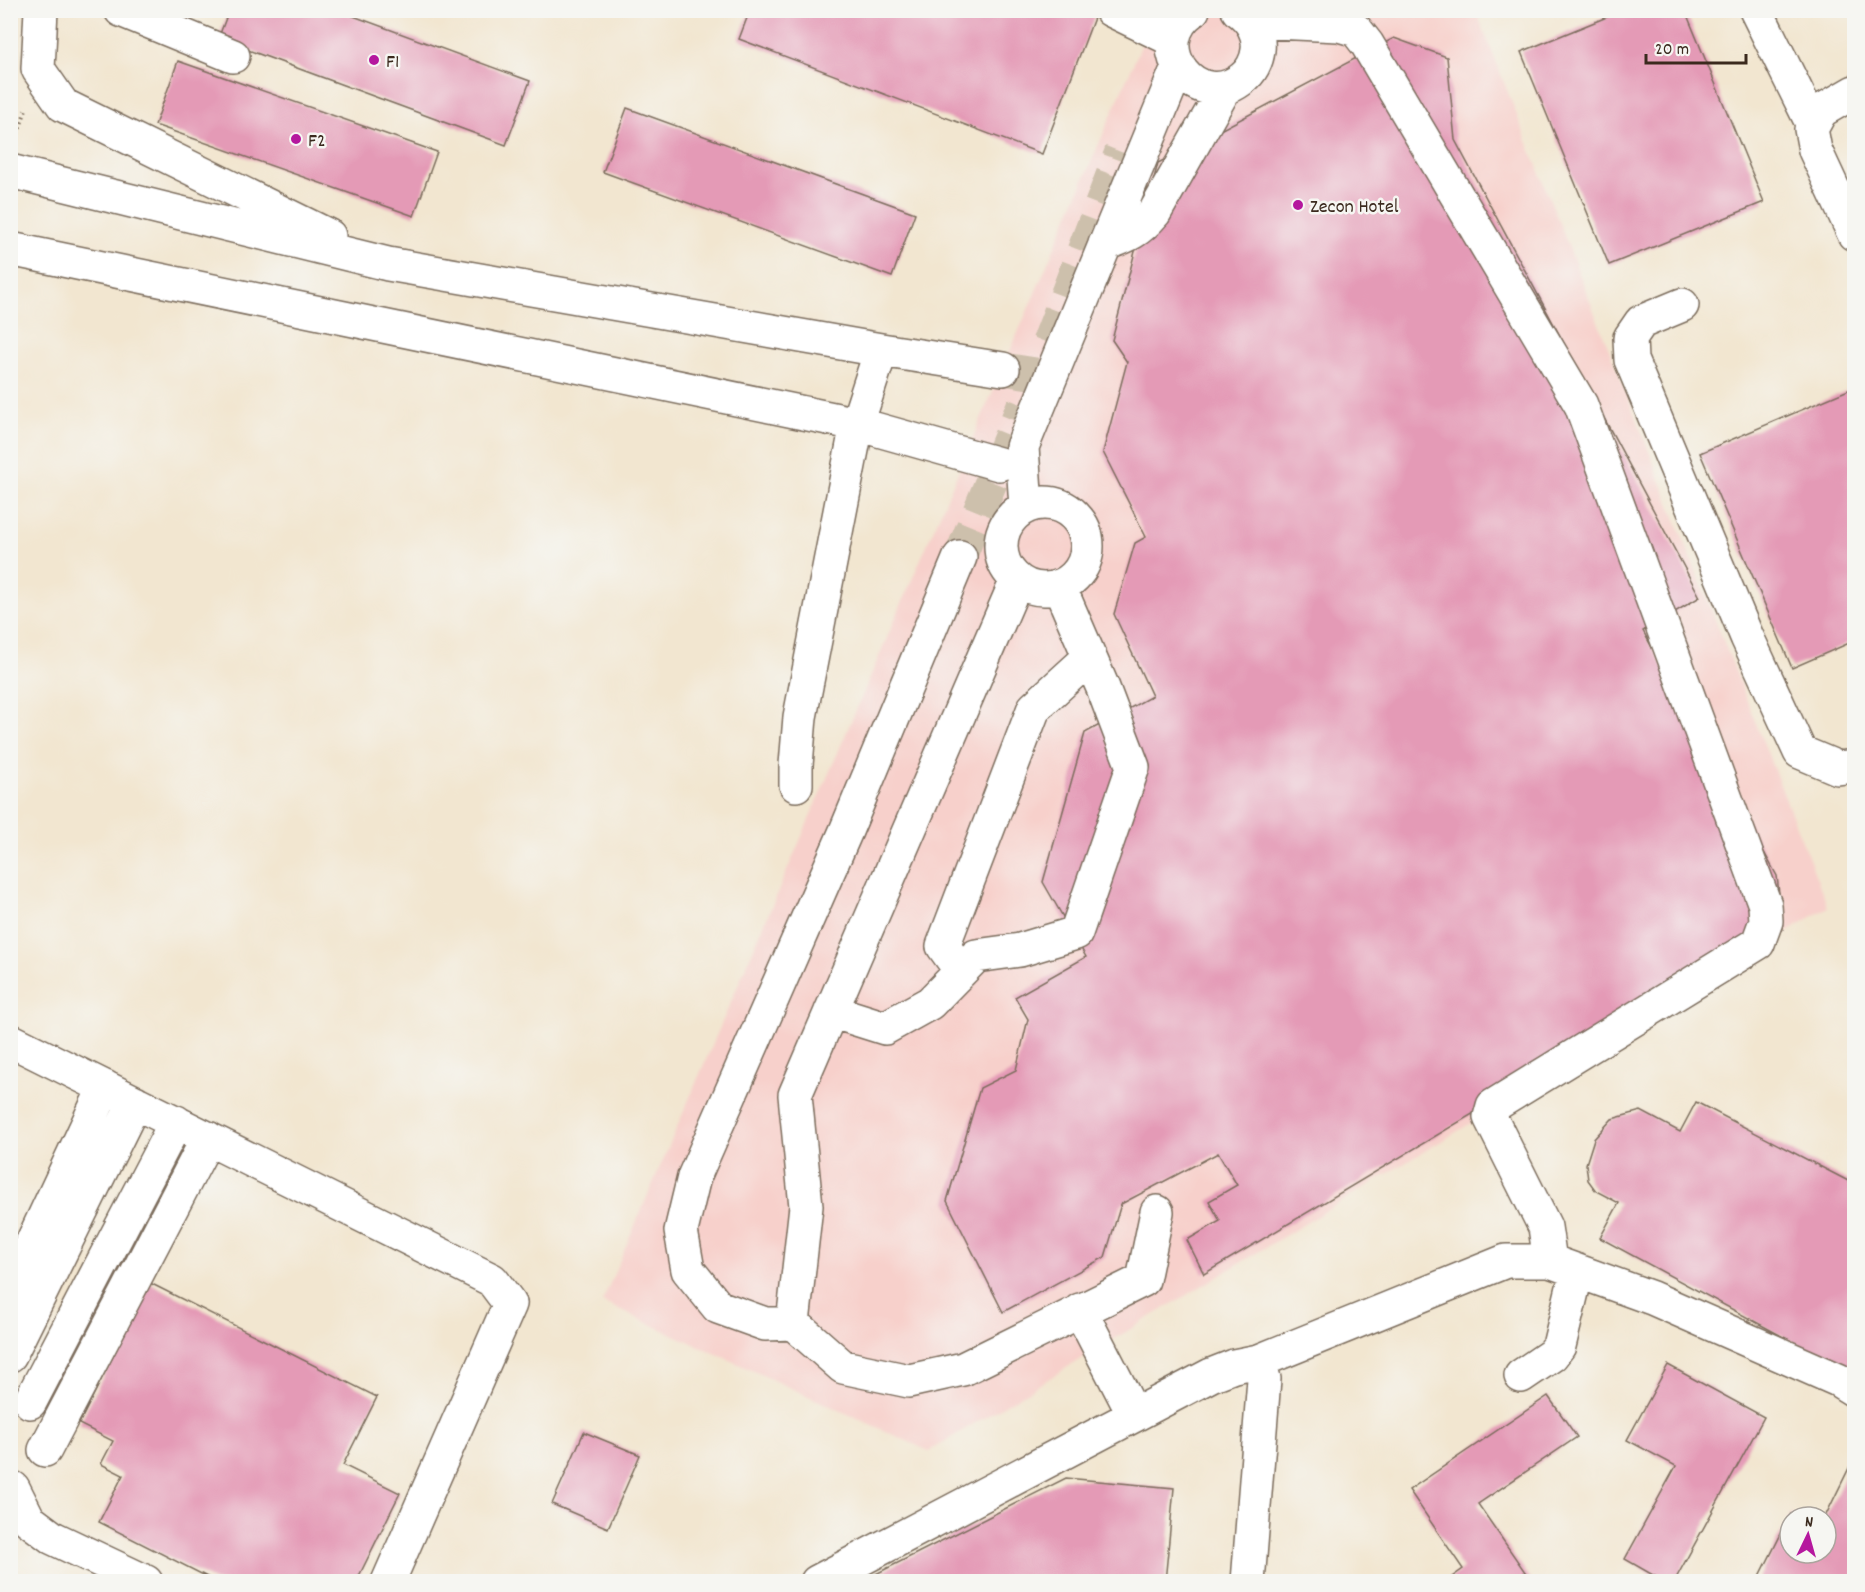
<svg xmlns="http://www.w3.org/2000/svg" width="1865" height="1592" font-family="Dekko,sans-serif">
<style>
.built{fill:#f7d0cb}
.building{fill:#e49ab6}
.lines{fill:none;stroke-linecap:round;stroke-linejoin:round}
.minor-tunnel{stroke:#cdc0ac;stroke-width:33;stroke-dasharray:33 16;stroke-linecap:butt}
.minor-casing{stroke:#7b6c5c;stroke-width:36}
.path{stroke:#7b6c5c;stroke-width:4;stroke-dasharray:1.5 4.5;stroke-linecap:butt}
.minor{stroke:#fff;stroke-width:33}
.poi-dot{fill:#b5179e;stroke:#f6f6f2;stroke-width:2}
.labels{text-anchor:middle;stroke-width:5;stroke-linejoin:round;paint-order:stroke}
.poi-label{font-size:20px;fill:#3b2a1e;stroke:#f6f6f2;text-anchor:start}
</style>
<rect width="100%" height="100%" fill="#f6f6f2"/>
<filter id="ink" filterUnits="userSpaceOnUse"><feTurbulence type="fractalNoise" baseFrequency=".0167" numOctaves="2"/><feDisplacementMap in="SourceGraphic" scale="12" xChannelSelector="R" yChannelSelector="G"/><feConvolveMatrix kernelMatrix="1 2 1 2 8 2 1 2 1" color-interpolation-filters="sRGB"/></filter>
<filter id="wash" filterUnits="userSpaceOnUse"><feTurbulence type="fractalNoise" baseFrequency=".008" numOctaves="4" result="noise"/><feDisplacementMap in="SourceGraphic" scale="24" xChannelSelector="R" yChannelSelector="G"/><feGaussianBlur stdDeviation="1.35" result="paint"/><feColorMatrix in="noise" values="0 0 0 0 0 0 0 0 0 0 0 0 0 0 0 0 0 1.4 0 .05"/><feComposite in="paint" operator="in"/></filter>
<g filter="url(#wash)">
<rect width="100%" height="100%" fill="#f2e6d0"/>
<path class="built" d="M1156,11h320l352,896 -899,544 -327,-149z"/>
<g id="blocks">
<path class="building" d="M155,10h39l-5,16z
M229,10h108l193,71 -24,64 -288,-106z
M750,10h347l-55,144 -303,-115z
M1624,10h61l79,192 -155,63 -88,-213z
M1394,38l53,19 8,83 245,457 -57,34 134,245 6,53 -579,345 -17,-34 33,-19 -11,-20 28,-16 -19,-32 -97,51 -16,53 -102,55 -56,-111 33,-113 36,-18 12,-51 -13,-22 71,-40 -43,-75 42,-149 67,-37 -38,-82 21,-71 11,-6 -43,-85 24,-90 -15,-22 46,-177z
M178,61l259,91 -23,64 -259,-91z
M627,108l288,105 -23,64 -289,-105z
M1853,388l1,5v248l-62,27 -92,-215z
M1696,1102l158,82v191l-254,-137 19,-35 -23,-12 -8,-11 -2,-16 8,-25 18,-20 29,-8 39,21z
M150,1283l227,114 -34,68 57,28 -44,89h-139l-118,-60 24,-47 -22,-11 12,-23 -34,-17z
M1668,1365l96,52 -90,165h-9l-40,-23 51,-93 -49,-26z
M1548,1396l29,41 -99,67 54,78h-87l18,-13 -54,-79z
M584,1432l56,23 -32,73 -56,-24z
M1850,1466l4,2v114h-97l34,-68 6,3h-7v36h36l-1,-36z
M1066,1478l108,10 -9,94h-305z"/>
</g>
</g>
<g filter="url(#ink)">
<use href="#blocks" fill-opacity="0" stroke="#7b6c5c" stroke-width="1.5"/>
<g class="lines">
<path class="minor-tunnel" d="M1048,343l73,-191
M1003,369l33,5
M960,557l63,-152"/>
<defs>
<path id="minor" d="M41,10l-3,59 25,36 266,131
M121,10l112,46
M1111,10l62,30
M1193,10c-51,36 6,105 50,68 8,-6 14,-17 15,-28 2,-16 -7,-31 -20,-40
M1756,10l57,115
M1251,21l88,4 17,5 11,14 214,361 184,500 1,16 -8,22 -265,163 -3,11 55,110 5,34
M1854,92l-33,19 -10,18 4,21 39,84
M10,171l378,93 493,86 122,19
M1105,244c23,-8 34,-13 50,-32l70,-124
M10,249l847,175 142,40
M1682,305l-41,17 -11,16 1,22 116,277 53,115 38,16 16,-2
M1001 546a43 43 0 1 1 86 0a43 43 0 1 1-86 0Z
M1026,507l-4,-60 156,-380
M960,557l-114,274 -152,346 -13,54 7,39 30,37 47,17 28,-1 13,-117 -11,-111 222,-515
M796,785v-20l4,-48 57,-293 24,-74
M961,971l-18,-25 91,-238 56,-51
M831,1011l54,17 45,-25 46,-47 44,-6 56,-17 57,-166 -30,-79 -44,-102
M10,1040l482,240 18,24 -122,278
M10,1290l95,-203
M1080,1310l54,105
M793,1323l50,44 66,14 54,-12 180,-89 14,-68
M10,1355l125,-253
M1259,1361l247,-100h44l102,37 186,82 16,10
M1521,1376l31,-21 7,-9 18,-75
M30,1402l146,-280
M45,1450l163,-312
M13,1488l16,32 24,18 93,44
M817,1582l394,-207 23,-9 25,-5 5,18 -16,203"/>
</defs>
<use href="#minor" class="minor-casing"/>
<path class="path" d="M16,140l10,-31"/>
<use href="#minor" class="minor"/>
</g>
</g>
<g class="poi-dot">
<circle cx="374" cy="60" r="6"/>
<circle cx="296" cy="139" r="6"/>
<circle cx="1298" cy="205" r="6"/>
</g>
<g class="labels">
<g class="poi-label">
<text x="386" y="67">F1</text>
<text x="308" y="146">F2</text>
<text x="1310" y="212">Zecon Hotel</text>
</g>
</g>
<rect width="1865" height="1592" fill="none" stroke="#f6f6f2" stroke-width="36"/>
<g transform="translate(1808 1535) rotate(5)"><circle r="28" fill="#f6f6f2" stroke="#aba49d" stroke-width="1.5"/>
<path d="M0-4.5L10 22L0 15L-10 22Z" fill="#b5179e"/>
<text y="-9" font-size="16" font-weight="bold" text-anchor="middle" fill="#3b2a1e">N</text>
</g>
<path d="M1646 54v9h100v-9" fill="none" stroke="#3b2a1e" stroke-width="3"/>
<text x="1655" y="54" font-size="18" fill="#3b2a1e" stroke="#f6f6f2" stroke-width="4.5" paint-order="stroke">20 m</text>
</svg>
